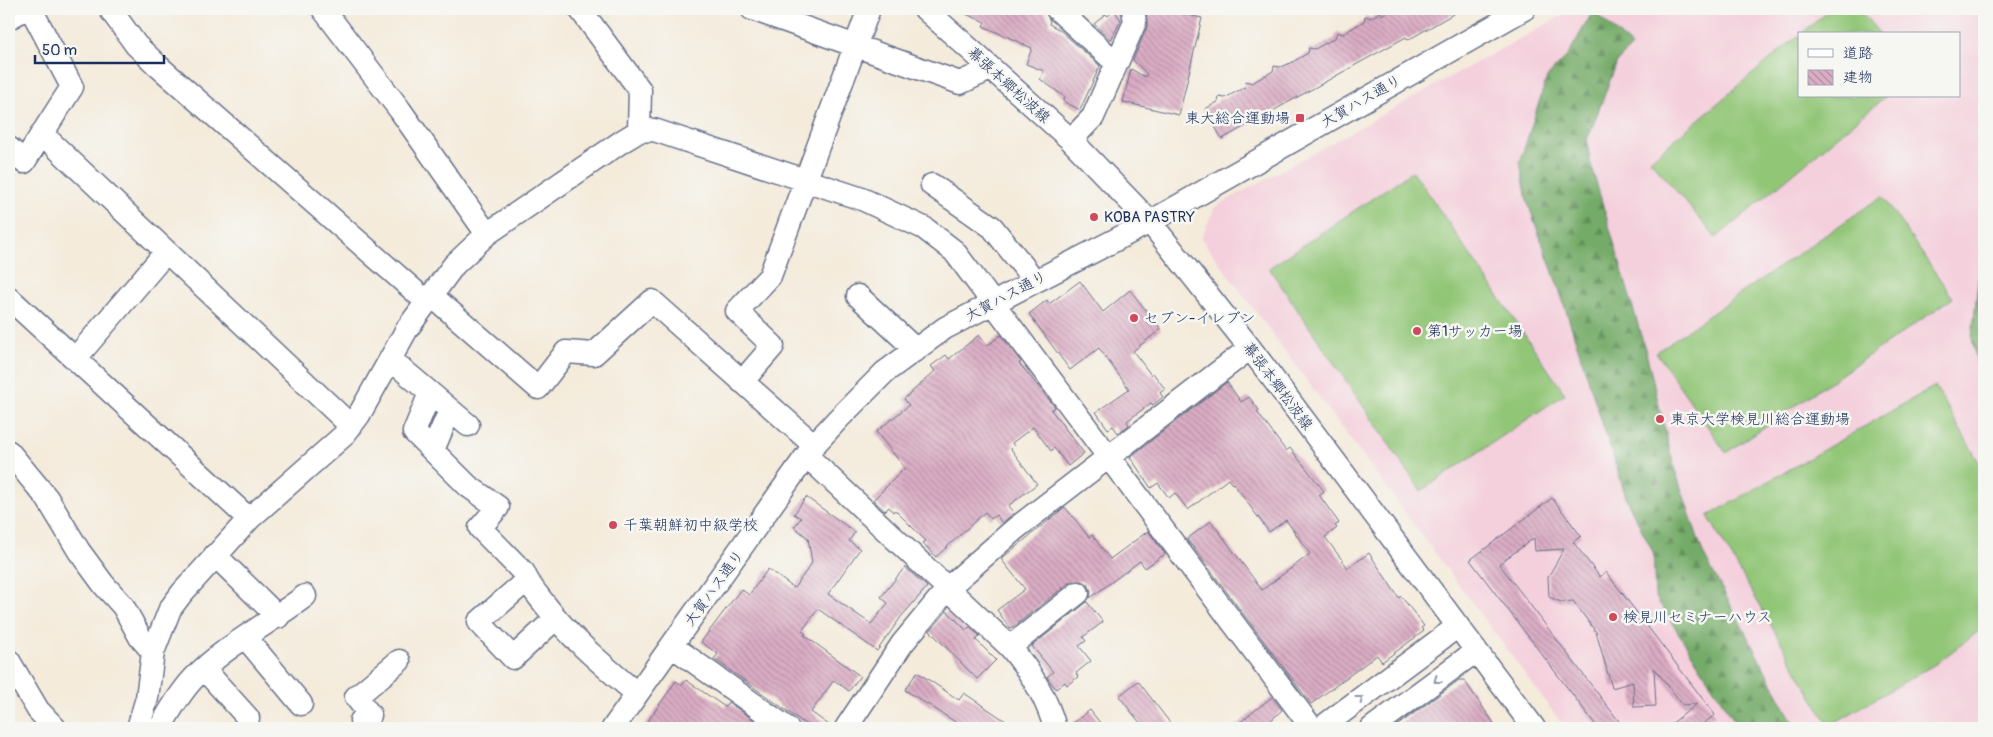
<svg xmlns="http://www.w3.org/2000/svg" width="1993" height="737" font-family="Pangolin,'Klee One',sans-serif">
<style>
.built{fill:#f4cfdc;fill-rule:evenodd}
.forest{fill:url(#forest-firs);stroke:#486d63}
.garden{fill:#92c677;stroke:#567a6a}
.building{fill:url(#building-back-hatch)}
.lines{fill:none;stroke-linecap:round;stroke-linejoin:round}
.minor-casing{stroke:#67718a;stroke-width:25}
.minor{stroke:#fff;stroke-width:22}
.oneway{stroke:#8d97ae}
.poi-dot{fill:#d1495b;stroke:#f6f6f2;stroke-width:2}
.labels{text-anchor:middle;stroke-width:5;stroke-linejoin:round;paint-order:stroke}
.street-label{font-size:15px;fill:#1b2f5e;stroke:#f6f6f2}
.poi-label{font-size:15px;fill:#1b2f5e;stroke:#f6f6f2;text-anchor:start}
</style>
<defs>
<pattern id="forest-firs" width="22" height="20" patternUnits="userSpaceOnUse" patternTransform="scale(1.25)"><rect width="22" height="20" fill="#75ab68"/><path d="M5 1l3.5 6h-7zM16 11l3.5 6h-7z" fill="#5f8c59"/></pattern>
<pattern id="building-back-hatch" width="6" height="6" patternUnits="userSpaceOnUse" patternTransform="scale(1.25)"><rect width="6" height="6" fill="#dbadc4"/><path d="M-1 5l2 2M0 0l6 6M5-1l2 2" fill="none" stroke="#b18da2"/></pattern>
</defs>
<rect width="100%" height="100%" fill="#f6f6f2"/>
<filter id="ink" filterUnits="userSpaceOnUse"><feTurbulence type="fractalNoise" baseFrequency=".02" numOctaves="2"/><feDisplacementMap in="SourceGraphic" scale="10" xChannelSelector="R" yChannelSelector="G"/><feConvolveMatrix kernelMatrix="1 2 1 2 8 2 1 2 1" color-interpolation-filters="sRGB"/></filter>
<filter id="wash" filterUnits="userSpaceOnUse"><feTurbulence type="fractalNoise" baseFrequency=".0096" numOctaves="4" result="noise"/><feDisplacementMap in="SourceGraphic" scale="20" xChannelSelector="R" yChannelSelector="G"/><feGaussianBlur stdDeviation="1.12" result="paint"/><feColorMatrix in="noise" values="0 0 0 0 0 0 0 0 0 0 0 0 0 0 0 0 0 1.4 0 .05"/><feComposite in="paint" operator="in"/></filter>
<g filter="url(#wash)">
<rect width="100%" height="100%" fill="#f4ebdb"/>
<path class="built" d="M1574,9h410v719h-419l-364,-490 14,-31zM1799,34h160v62h-160z"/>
<path class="forest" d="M1593,11l39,35 -15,16 -30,79 3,20 56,191 28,115 29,86 93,175h-57l-84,-132 -2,-44 -25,-49 -68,-211 -33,-91 -7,-39 27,-85 21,-22z
M1984,255v148l-12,-65 8,-76z"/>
<path class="garden" d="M1831,9h28l21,25h-79z
M1799,35v61h87l-170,142 -66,-78z
M1413,171l152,223 -144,97 -152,-223z
M1882,196l71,102 -227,155 -70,-101z
M1935,386l49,85v154l-5,6 -42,32 -108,63 -121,-210z"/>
<g id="blocks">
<path class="building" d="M954,9h90l6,12 -1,3 11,6 40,36 -20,44 -17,-9 2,-4 -25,-18 4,-8 -18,-7 6,-16 -49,-22 2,-4z
M1146,9h15l41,9 -23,97 -56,-13 8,-33 14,8 2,-3 -14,-14 14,-33z
M1393,9h69l-54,31 -2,-3 -184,102 -17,-30 13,-7 1,-5 6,1 20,-11 1,-6 6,2 21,-12 1,-5 6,1 11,-4 17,-10 1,-5 6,1 20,-11 2,-6 6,2 21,-13 1,-5 5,2 11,-6 1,3z
M1114,10l7,10 -10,20 -17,-16 12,-10 2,2z
M1080,281l23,31 27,-22 31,39 -28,22 18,24 2,-2 12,16 -5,4 3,4 -10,8 -2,-2 -24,18 2,4 -11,8 -5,-7 -5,3 -12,-17 33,-23 -30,-41 -29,22 -41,-56 18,-14 2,4z
M979,335l8,11 14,-11 20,27 -2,1 36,44 -4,3 33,43 -16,13 -14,-18 -3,3 -18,-24 -21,16 2,3 -3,3 26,35 -29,22 6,7 -12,10 -6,-8 -5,4 -6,-7 -49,45 -13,-14 3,-2 -31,-31 -2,2 -4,-5 -4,4 -12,-11 32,-32 -29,-36 33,-27 -5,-6 31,-28 -4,-5 15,-11 3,4z
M1227,382l14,20 8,-5 10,13 -2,2 29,39 4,-3 34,43 -5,4 20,28 -4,3 2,2 -12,9 23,31 21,-15 30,45 2,-2 23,30 -3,2 3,3 -42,31 -5,-7 -66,49 -124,-165 24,-18 51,69 48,-36 -24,-34 -17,12 -36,-49 -1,1 -4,-5 -40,31 -13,-17 -6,5 -11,-15 -7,5 -21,-31z
M806,497l49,35 -6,9 11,8 -32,45 43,30 17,-21 -7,-6 24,-30 22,20 -26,30 -24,34 -59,-42 -16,22 4,3 -2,1 56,41 -11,15 -15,-11 -23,32 22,16h-22l-97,-69 4,-5 -17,-12 40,-53 8,6 19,-26 26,19 18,-25 -4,-25 -14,-11 7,-9 -7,-4z
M1552,498l29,38 -8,6 27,35 6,-5 109,143 -18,13h-31l31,-24 -14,1 -29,-37 2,38 -22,1 -1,-25 -21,6 -16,-56 -23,-31 -12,1 -12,-5 -1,-20 16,-28 -29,2 -1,-13 -35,26 125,164h-26l-128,-168z
M1065,507l24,30 3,-2 18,24 38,-28 17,23 -20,14 -5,-7 -50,37 1,-7 -3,-7 -6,-3 -12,1 -54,43 -6,3 -13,-18 28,-21 -24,-30z
M1087,602l16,20 -20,15 3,4 -7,5 12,15 -15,12 2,4 -11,8 -2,-3 -9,7 -9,-12 6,-5 -21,-26z
M947,611l19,19 3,-3 11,9 -4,4 20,20 -19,19 -47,-48z
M917,672l42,28 5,-7 52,35h-51l-60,-38z
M686,680l39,27 3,-5 33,23 -2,3h-116l33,-47 6,4z
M1459,680h5l33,48h-103z
M1138,681l36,47h-30l-25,-32z
M1272,697l10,13 -19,18h-30z
M1090,710l14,18h-36v-1z"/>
</g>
</g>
<g filter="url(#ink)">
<use href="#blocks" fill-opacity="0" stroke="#67718a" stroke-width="1"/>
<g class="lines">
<defs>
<path id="minor" d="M110,9l26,36 21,20 270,237
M323,9l77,101 87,124
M580,9l60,81 -1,41
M752,9l208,74 30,-14
M925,9l146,131 79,82 100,126 284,380
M1057,9l58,53
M9,18l16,-9
M42,134l309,292
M1071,140l22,-23 42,-95 -2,-13
M9,148l15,14 48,-75 -41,-78
M932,185l60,42 43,54
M431,295l107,93 28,-36 28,2 58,-53 162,144
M858,296l58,54
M9,298l240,221
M75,359l91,-107
M390,359l78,66
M742,382l31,-36 -36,-35 33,-35 99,-267
M430,393l-16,39 54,54 30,21 -18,21 44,45c4,11 12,20 19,29 27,36 60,63 94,92
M433,450l17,-40
M9,452l38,46 32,53 25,34 19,21 17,31 13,15
M808,457l202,190c20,24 37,51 45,81
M215,555l63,62
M527,580l-48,42 34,36 42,-39
M246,638l55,66
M672,646l115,82
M1010,647l68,-54
M9,661l29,49 17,18
M204,669l44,49
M138,728l9,-30 6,-46 17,-43 12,-16 67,-74 94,-83 16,-21 48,-86 47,-64 33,-31 134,-92 18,-11 15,-1 208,69 62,29 30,23 358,477
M160,728c10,-18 20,-35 34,-50 29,-31 76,-55 111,-82
M367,728l-6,-7 9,-6 -14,-18 43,-36
M613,728l201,-283 25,-27 46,-46 60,-44 205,-106 374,-213
M846,728l56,-84 47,-57 66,-58 235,-181
M1321,728l137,-102
M1372,728l104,-77"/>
</defs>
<use href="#minor" class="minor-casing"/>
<use href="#minor" class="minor"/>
</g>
<defs><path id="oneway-chevron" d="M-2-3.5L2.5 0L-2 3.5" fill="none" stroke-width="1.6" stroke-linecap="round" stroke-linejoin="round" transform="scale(1.25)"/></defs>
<g class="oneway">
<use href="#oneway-chevron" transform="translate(1437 680) rotate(143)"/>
<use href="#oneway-chevron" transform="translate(1360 699) rotate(-37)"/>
</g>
</g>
<g class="poi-dot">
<rect x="1295" y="113" width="10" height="10" rx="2.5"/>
<circle cx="1094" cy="217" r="5"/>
<circle cx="1134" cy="318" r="5"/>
<circle cx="1417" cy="331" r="5"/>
<circle cx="1660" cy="419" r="5"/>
<circle cx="613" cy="525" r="5"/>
<circle cx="1613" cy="617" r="5"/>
</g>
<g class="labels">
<g class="street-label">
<text transform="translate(1009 85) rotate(42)" y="5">幕張本郷松波線</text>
<text transform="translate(1361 101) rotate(-30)" y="5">大賀ハス通り</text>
<text transform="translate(1006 296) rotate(-28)" y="5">大賀ハス通り</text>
<text transform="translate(1278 386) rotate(53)" y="5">幕張本郷松波線</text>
<text transform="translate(714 588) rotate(-54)" y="5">大賀ハス通り</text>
</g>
<g class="poi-label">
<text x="1290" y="123" text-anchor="end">東大総合運動場</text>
<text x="1104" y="222">KOBA PASTRY</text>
<text x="1144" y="323">セブン-イレブン</text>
<text x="1427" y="336">第1サッカー場</text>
<text x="1670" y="424">東京大学検見川総合運動場</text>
<text x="623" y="530">千葉朝鮮初中級学校</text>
<text x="1623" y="622">検見川セミナーハウス</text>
</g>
</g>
<rect width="1993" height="737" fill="none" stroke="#f6f6f2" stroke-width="30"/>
<rect x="1798" y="32" width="162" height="65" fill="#f6f6f2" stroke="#9ea6b7"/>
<rect x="1808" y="49" width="25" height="8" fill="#ffffff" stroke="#9ea6b7"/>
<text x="1843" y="58" font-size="15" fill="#1b2f5e">道路</text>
<rect x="1808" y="70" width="25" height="15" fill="url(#building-back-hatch)" stroke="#9ea6b7"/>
<text x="1843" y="82" font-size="15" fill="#1b2f5e">建物</text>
<path d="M35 55v8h129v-8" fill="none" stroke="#1b2f5e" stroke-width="2.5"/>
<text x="42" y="55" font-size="15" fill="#1b2f5e" stroke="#f6f6f2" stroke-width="4" paint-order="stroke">50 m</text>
</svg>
